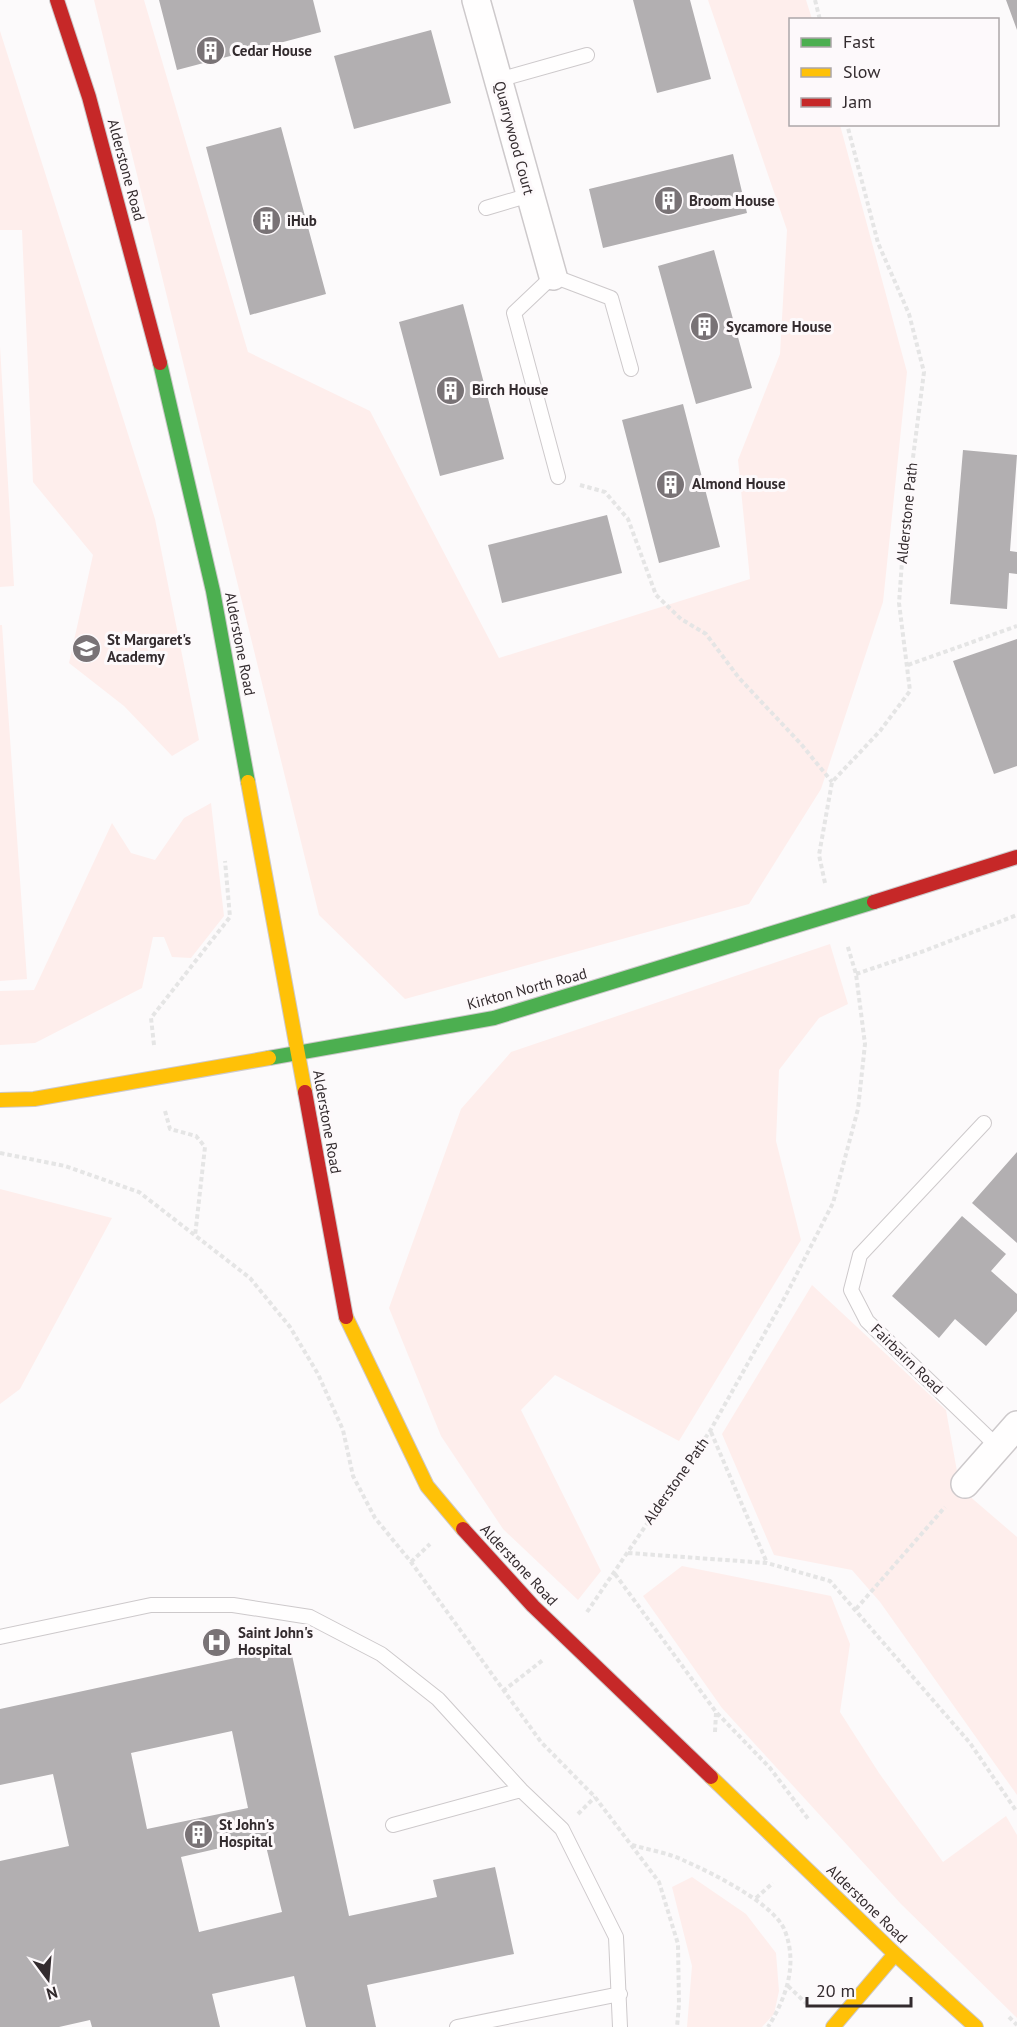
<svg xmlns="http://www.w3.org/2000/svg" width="1017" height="2027" font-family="'PT Sans',sans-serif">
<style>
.green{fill:#feeeec}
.building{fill:#b2afb1;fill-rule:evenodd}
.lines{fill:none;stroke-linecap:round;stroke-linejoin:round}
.lane-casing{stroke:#cdc9cb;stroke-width:16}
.street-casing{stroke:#cdc9cb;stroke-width:30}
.fast-casing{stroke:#cdc9cb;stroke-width:16}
.slow-casing{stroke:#cdc9cb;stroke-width:16}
.jam-casing{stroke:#cdc9cb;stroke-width:16}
.path{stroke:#e5e5e5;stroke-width:4;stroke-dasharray:4.5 3;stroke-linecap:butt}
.lane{stroke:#fffefe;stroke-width:14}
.street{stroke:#fffefe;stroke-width:27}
.fast{stroke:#4caf50;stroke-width:14}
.slow{stroke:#ffc107;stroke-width:14}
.jam{stroke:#c62828;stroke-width:14}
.labels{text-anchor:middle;stroke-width:6;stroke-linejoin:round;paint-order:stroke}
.poi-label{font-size:15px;font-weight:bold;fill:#332b2e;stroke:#fdf9fb;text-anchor:start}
.street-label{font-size:15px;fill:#332b2e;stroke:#fdf9fb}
</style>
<rect width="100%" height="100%" fill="#fcfafb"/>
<path class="green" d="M94,0h50l104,352 122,59 129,247 251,-79 -12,-119 42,-106 7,-124 -79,-230h98l6,19 -22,1v104l50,1 67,247 -24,230 -62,187 -72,115 -344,95 -86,-84z
M0,31l155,488 44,221 -27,16 -48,-50 -55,-43 24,-108 -60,-73 -11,-252h-22z
M0,346l14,240 -14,1z
M0,625h2l25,354 -27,2z
M211,803l13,113 -33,42 -19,-1 -8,-20h-11l-11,51 -107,55 -35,2v-54l34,-1 78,-167 19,30 24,7 29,-42z
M830,944l18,60 -29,14 -40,52 -3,71 25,99 -122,201 -124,-66 -34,35 80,161 -23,29 -75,-71 -62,-93 -52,-128 72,-199 50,-57z
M0,1189l112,29 -92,171 -20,15z
M812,1285l134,125 14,78 57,49v258l-137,-193 -28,-32 -78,-15 -52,-121z
M682,1566l149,30 19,48 -10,68 39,61 64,89 63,-46 11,19v183l-116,-114 -179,-196 -79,-112z
M692,1877l54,37 30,39 3,38 -5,23 -12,13h-75l5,-61 -20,-79z"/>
<path class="building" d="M159,0h154l8,32 -144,38z
M633,0h57l21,79 -54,14z
M1006,0h11v30z
M431,30l20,73 -97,26 -20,-73z
M281,127l45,167 -76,21 -44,-168z
M733,154l14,59 -144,35 -14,-59z
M714,250l38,138 -56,16 -38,-138z
M463,304l41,155 -64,17 -41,-154z
M683,404l37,143 -61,16 -37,-143z
M963,450l54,5 -7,96 7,1v22l-8,-1 -2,36 -57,-5z
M607,515l15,58 -120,30 -14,-58z
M1017,639v127l-23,8 -41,-113z
M1017,1152v91l-45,-40z
M962,1216l44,38 -15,17 26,23v17l-31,35 -31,-27 -16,19 -47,-42z
M290,1646l59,270 88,-19 -4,-17 62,-13 19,87 -147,31 9,42h-70l-12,-51 -82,18 8,33h-128l-2,-7 -31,7h-59v-166l69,-15 -16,-72 -53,11v-76zM232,1731l16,77 -101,21 -16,-76zM264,1838l18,74 -83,20 -18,-75z"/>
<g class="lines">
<defs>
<path id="lane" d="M498,80l89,-25
M486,208l44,-13
M558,477l-44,-164 39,-37 58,22 20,71
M984,1123l-124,132 -9,35 16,31 131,126
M0,1637l151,-32h82l77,12 71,37 57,45 83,91 41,39 54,108 4,90
M393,1825l128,-35
M457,2027l163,-33"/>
<path id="street" d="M476,0l77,276
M965,1484l52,-59"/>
<path id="fast" d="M160,363l53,228 35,191
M269,1058l225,-40 380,-116"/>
<path id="slow" d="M248,782l57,310
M0,1100l34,-1 235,-41
M346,1317l81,169 36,43
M711,1777l184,177 81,73
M833,2027l62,-73"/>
<path id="jam" d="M57,0l32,97 71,266
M874,902l143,-45
M305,1092l41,225
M463,1529l70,77 178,171"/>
</defs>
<use href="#lane" class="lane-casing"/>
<use href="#street" class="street-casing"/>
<use href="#fast" class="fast-casing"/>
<use href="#slow" class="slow-casing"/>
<use href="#jam" class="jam-casing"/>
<path class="path" d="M815,0l5,20
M580,485l25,7 23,27 28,76 25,24 25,15 33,44 62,66 31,38
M908,665l109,-39
M825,883l-6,-28 13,-73 48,-51 30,-40 -11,-88 6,-83 19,-148 -15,-58 -31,-71 -31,-119
M856,974l68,-23 93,-36
M154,1045l-3,-27 79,-101 -5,-56
M165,1111l5,18 26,7 9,11 -10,89
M0,1153l65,13 74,26 111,86 40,49 28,47 25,56 10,46 22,42 36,44 130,180 54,55 64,85 19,62 1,60 -2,23
M711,1432l56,131
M628,1553l139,10 63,18 140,162 47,69
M411,1562l19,-18
M615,1574l101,138 54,56 39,52
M856,1609l89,-102
M587,1612l123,-181 75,-134 48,-94 25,-94 7,-65 -9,-70 -9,-30
M503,1691l40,-31
M715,1732l1,-19
M578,1814l17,-17
M632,1845c17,5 37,8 53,16 27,12 90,43 100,70 13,34 1,67 -17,96
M756,1898l17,-15
M788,1986l21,20
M1009,2017l8,8"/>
<use href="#lane" class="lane"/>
<use href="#street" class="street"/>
<use href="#fast" class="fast"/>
<use href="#slow" class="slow"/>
<use href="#jam" class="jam"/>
</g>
<defs>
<symbol id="building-disc" viewBox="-11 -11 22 22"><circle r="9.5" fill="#797376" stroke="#fdf9fb"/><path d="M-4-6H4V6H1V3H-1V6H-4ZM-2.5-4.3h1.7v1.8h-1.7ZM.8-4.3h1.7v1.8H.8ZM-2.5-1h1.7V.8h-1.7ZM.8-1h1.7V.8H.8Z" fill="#fff"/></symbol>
<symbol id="school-disc" viewBox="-11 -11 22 22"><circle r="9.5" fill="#797376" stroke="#fdf9fb"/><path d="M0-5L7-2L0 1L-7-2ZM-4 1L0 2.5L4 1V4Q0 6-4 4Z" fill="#fff"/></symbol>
<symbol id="hospital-disc" viewBox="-11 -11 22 22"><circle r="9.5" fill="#797376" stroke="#fdf9fb"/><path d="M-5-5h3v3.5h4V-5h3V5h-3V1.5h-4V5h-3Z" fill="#fff"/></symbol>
</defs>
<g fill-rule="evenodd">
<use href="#building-disc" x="194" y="34" width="33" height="33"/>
<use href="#building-disc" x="652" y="184" width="33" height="33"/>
<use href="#building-disc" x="250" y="204" width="33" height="33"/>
<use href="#building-disc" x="688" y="310" width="33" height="33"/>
<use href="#building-disc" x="434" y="374" width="33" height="33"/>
<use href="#building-disc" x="654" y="468" width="33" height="33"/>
<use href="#school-disc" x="70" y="632" width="33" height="33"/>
<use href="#hospital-disc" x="200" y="1626" width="33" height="33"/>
<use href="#building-disc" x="182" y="1818" width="33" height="33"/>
</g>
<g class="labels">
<g class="poi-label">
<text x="232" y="56">Cedar House</text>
<text x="689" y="206">Broom House</text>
<text x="287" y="226">iHub</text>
<text x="726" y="332">Sycamore House</text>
<text x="472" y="395">Birch House</text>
<text x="692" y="489">Almond House</text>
<text x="107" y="645">St Margaret's<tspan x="107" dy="17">Academy</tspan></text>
<text x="238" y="1638">Saint John's<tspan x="238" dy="17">Hospital</tspan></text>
<text x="219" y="1830">St John's<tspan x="219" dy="17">Hospital</tspan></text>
</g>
<g class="street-label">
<text transform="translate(514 138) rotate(75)" y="5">Quarrywood Court</text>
<text transform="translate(126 170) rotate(75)" y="5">Alderstone Road</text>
<text transform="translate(907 513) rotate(-84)" y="5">Alderstone Path</text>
<text transform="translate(240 644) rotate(79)" y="5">Alderstone Road</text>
<text transform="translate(527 989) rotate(-15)" y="5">Kirkton North Road</text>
<text transform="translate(327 1122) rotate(80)" y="5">Alderstone Road</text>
<text transform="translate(907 1359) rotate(44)" y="5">Fairbairn Road</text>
<text transform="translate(676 1481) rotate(-55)" y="5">Alderstone Path</text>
<text transform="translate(519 1565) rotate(47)" y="5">Alderstone Road</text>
<text transform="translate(867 1904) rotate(44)" y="5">Alderstone Road</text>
</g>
</g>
<rect x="789" y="18" width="210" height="108" fill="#fdf9fb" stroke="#aca7a9" stroke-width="1.5"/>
<rect x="801" y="38" width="30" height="9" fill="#4caf50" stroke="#aca7a9" stroke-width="1.5"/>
<text x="843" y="48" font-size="18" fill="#332b2e">Fast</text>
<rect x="801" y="68" width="30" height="9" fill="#ffc107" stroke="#aca7a9" stroke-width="1.5"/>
<text x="843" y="78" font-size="18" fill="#332b2e">Slow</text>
<rect x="801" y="98" width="30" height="9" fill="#c62828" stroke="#aca7a9" stroke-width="1.5"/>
<text x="843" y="108" font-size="18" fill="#332b2e">Jam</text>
<g transform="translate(48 1979) rotate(164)" stroke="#fdf9fb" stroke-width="4.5" paint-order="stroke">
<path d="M0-4.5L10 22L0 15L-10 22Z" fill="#332b2e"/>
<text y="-9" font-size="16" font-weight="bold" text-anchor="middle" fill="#332b2e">N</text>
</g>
<path d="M807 1997v9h104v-9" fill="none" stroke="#332b2e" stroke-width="3"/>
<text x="816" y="1997" font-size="18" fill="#332b2e" stroke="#fdf9fb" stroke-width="4.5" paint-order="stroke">20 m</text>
</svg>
